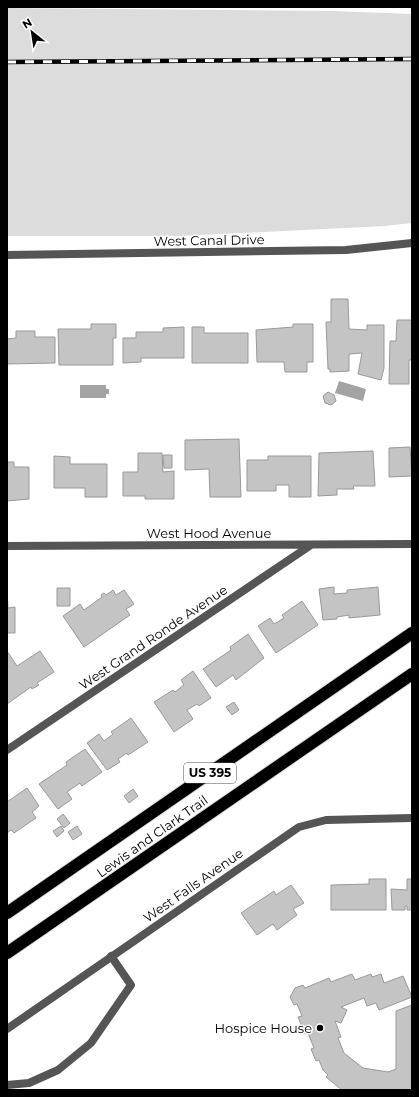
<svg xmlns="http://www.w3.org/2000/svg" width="419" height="1097" font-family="Montserrat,sans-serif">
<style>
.green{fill:#dcdcdc}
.water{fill:#a3a3a3}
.building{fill:#c4c4c4;stroke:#999}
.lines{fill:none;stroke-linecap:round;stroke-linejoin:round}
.motorway-casing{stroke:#dbdbdb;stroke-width:14}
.service{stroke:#555;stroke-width:8}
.minor{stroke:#555;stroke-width:8}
.tertiary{stroke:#555;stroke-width:8}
.motorway{stroke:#000;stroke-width:12}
.rail-casing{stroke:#000;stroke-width:4.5}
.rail{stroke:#fff;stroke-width:3;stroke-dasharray:9;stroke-linecap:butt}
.poi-dot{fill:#000;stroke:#fff;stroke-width:1.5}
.labels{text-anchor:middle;stroke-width:3;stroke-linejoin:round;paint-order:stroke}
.shield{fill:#fff;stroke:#4c4c4c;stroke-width:1}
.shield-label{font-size:12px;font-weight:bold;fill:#000}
.street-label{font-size:13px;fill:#000;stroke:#fff}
.poi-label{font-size:13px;fill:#000;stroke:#fff;text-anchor:end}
</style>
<rect width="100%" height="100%" fill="#fff"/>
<path class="green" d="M7,8l326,3 79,3v209l-27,3 -205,10h-173z"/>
<path class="water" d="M339,381l27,8 -3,12 -28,-8z
M80,385h26v4h3v5h-3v4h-26z"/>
<path class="building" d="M331,299h17l1,30 18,1v-5h17v43l-3,12 -23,-6 4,-21 -13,1v17l-19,1v-3h-2l-2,-47h5z
M397,320h15v40h-3v24h-20l1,-43h6z
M91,324h25v14h-3v27h-54l-1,-36h33z
M293,324h20v38h-6v10h-22l-1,-10h-27l-1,-32 37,-3z
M184,327v31h-43v4l-18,1v-25h13v-6h27v-4z
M192,327h12v6h44v30h-56z
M16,331h19v6h20v26l-48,1v-25l9,-1z
M328,392l6,3 2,6 -5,4 -6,-2 -2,-7z
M239,439l2,58h-31l-1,-28 -24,1v-30z
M410,447l2,29 -23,1v-29z
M373,451l2,35h-22l1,3h-17v6l-19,1 1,-43z
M138,453h24l1,19 11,-1v28h-29v-3h-22v-24h15z
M163,455h9v13h-8z
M54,456l16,1v7h37v33h-22v-9h-31z
M268,456h43v41h-22v-12h-13v6h-29v-31h21z
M7,462h7v5h15v32l-22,2z
M334,587v7l13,-1v-3l31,-3 2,28 -31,3v-3l-12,2v2l-14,1 -4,-31z
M57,588h13v18h-13z
M7,589l1,19 7,-1v26h-8z
M113,590l3,5 8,-5 10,14 -8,5 4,6 -46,32 -21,-31 17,-12 4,6 18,-13 -1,-2 3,-2 2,2z
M302,601l16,24 -42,28 -18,-27 12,-8 4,6 10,-6 -2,-3z
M248,634l16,24 -28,22 -3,-5 -17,12 -13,-18 28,-19 -1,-3z
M7,651l10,15 23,-15 14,21 -17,11 2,2 -7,4 -1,-2 -24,17z
M193,671l18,27 -12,8 -2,-2 -10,6 6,9 -19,13 -20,-30 19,-12 2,2 9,-7 -3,-5z
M234,702l5,8 -7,5 -6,-8z
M131,718l17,24 -20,13 -1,-2 -9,6 2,3 -13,8 -20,-27 12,-9 5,7 9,-7 -2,-2z
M85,749l17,23 -20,14 -2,-3 -13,9 5,7 -14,10 -19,-25 28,-19 -1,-3z
M27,788l12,18 -7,6 4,6 -22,15 -3,-3 -4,3v-31z
M133,789l5,7 -9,7 -5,-7z
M63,814l7,9 -6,5 -7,-9z
M61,826l3,5 -7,6 -4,-6z
M77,826l5,8 -9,6 -5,-8z
M369,879h17v31h-55v-25l38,-1z
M407,879h5v31h-5v-4h-2v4h-13l-1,-21 16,1z
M291,885l13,18 -11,6 4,6 -20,15 -4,-6 -16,11 -16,-22 33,-22 2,4z
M352,974l3,6 16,-6 1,3 9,-3 3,9 19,-7 9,21 -33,13 -3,-7 -9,3 -3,-8 -23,9 6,3 -6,13 -6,-2 6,16 -3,1 6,15 19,15 25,4 8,-3v-58l16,-6v85h-70l-16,-13 2,-2 -5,-5 -4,-10 -3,1 -5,-12 3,-1 -6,-15 -3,1 -7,-17 4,-1 -5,-12 -3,1 -4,-8 5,-9 8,-3 2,3 24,-10 2,4z"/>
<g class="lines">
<defs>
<path id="motorway" d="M7,913l405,-280
M7,953l405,-279"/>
</defs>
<use href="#motorway" class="motorway-casing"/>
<path class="service" d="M7,1085l22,-2 29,-13 33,-27 40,-58 -20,-29"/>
<path class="minor" d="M7,546l405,-2
M7,750l304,-205
M7,1029l292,-202 27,-7 86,-2"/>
<path class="tertiary" d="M7,255l339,-5 66,-7"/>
<use href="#motorway" class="motorway"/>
<defs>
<path id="rail" d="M7,62l405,-3"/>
</defs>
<use href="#rail" class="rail-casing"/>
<use href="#rail" class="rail"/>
</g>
<circle class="poi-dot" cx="320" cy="1028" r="4"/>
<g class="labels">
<rect class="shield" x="184" y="763" width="52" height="20" rx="3"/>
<g class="shield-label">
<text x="210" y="777">US 395</text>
</g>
<g class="street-label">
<text transform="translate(209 240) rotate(-1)" y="5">West Canal Drive</text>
<text x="209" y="538">West Hood Avenue</text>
<text transform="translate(153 637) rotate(-34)" y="5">West Grand Ronde Avenue</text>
<text transform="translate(152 836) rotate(-35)" y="5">Lewis and Clark Trail</text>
<text transform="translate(193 885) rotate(-35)" y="5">West Falls Avenue</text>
</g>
<g class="poi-label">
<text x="312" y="1033">Hospice House</text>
</g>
</g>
<rect width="419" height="1097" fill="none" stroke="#000000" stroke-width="16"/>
<g transform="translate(32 32) rotate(330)" stroke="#ffffff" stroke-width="3" paint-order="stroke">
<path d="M0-3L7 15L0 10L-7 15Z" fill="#000000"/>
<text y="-6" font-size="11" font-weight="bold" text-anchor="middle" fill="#000000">N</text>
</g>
</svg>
